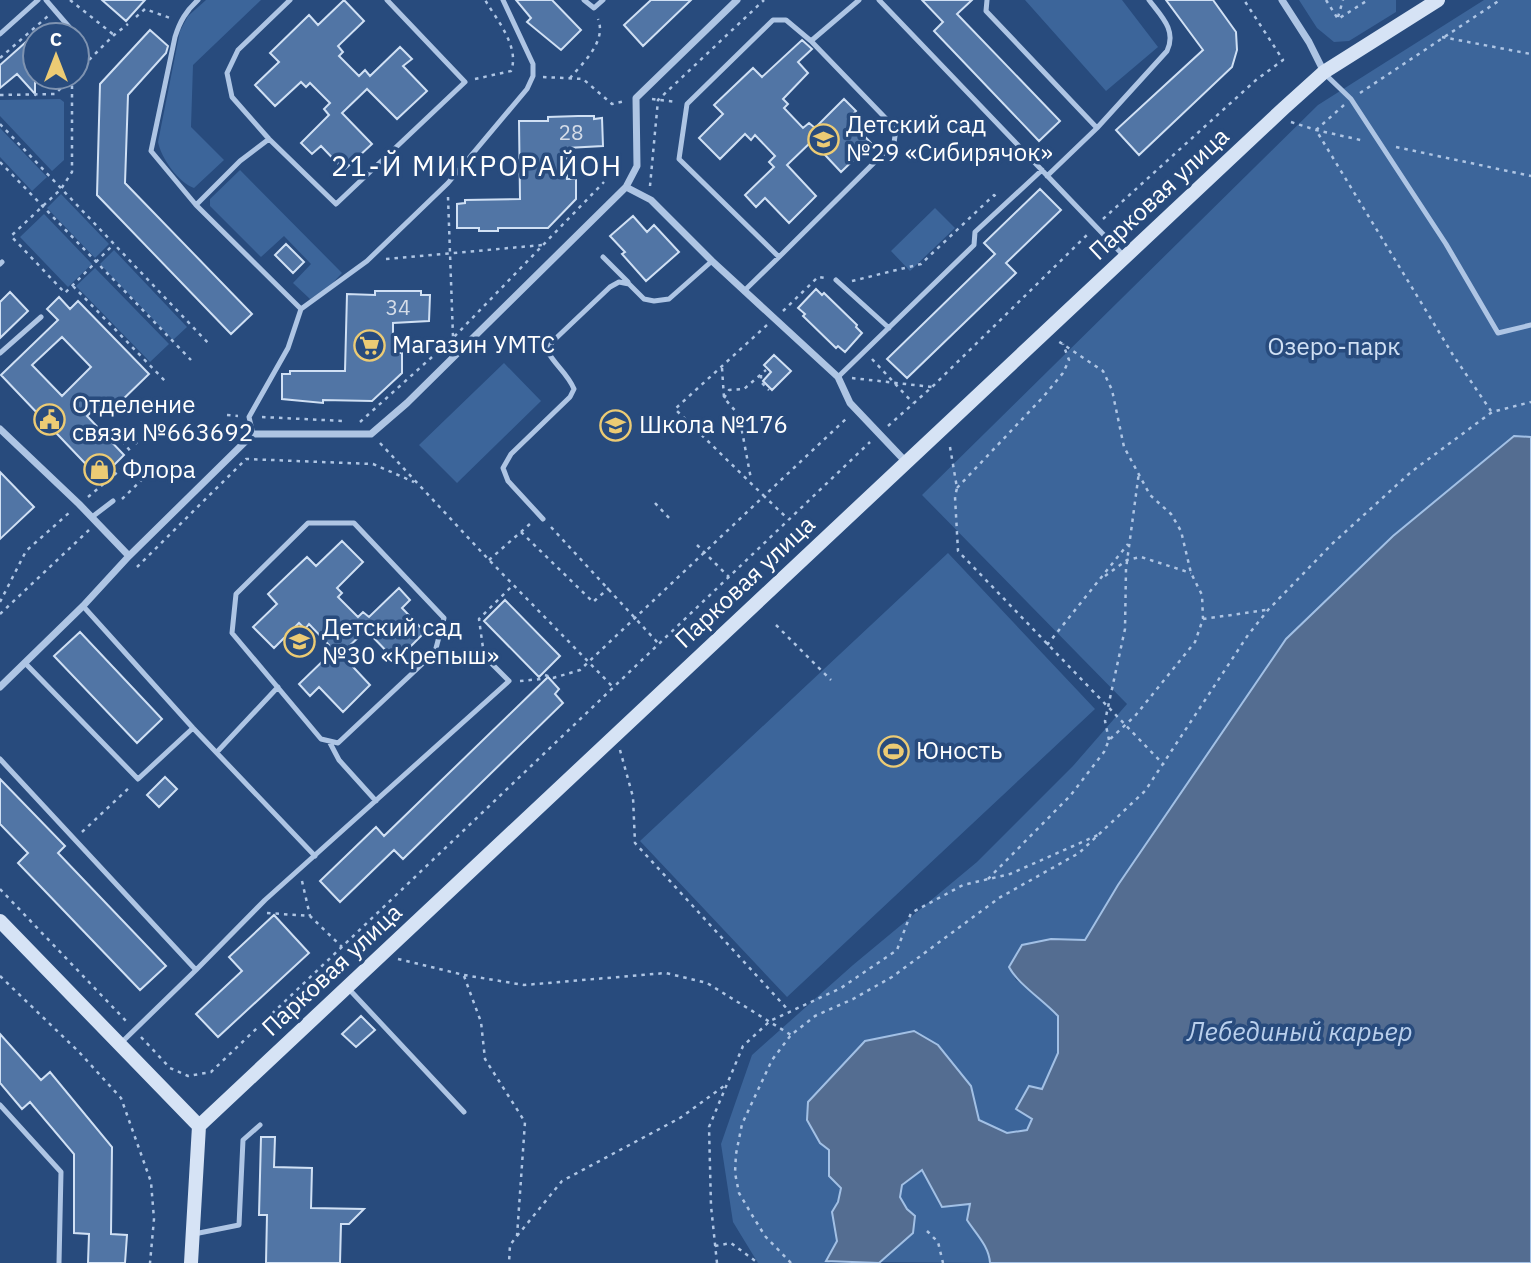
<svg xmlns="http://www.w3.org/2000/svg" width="1531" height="1263" font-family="'IBM Plex Sans',sans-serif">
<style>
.green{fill:#3c659a}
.water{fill:#546d91;stroke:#a2c0e5;stroke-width:2}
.building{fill:#5175a5;stroke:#d0e0f4;stroke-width:2;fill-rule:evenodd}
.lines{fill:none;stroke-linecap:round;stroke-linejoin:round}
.path{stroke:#aec5e4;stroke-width:2.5;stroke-dasharray:3.5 5;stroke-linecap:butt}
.lane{stroke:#aec5e4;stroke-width:5}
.street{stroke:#aec5e4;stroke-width:7}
.secondary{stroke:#d6e3f5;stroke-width:14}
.labels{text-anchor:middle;stroke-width:7;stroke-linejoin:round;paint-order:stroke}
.number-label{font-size:21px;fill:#d4dce8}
.poi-label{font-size:24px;fill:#fff;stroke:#284b7d;text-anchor:start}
.street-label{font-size:24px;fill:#fff;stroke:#284b7d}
.park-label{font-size:24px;fill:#d0e0f4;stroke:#284b7d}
.water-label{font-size:26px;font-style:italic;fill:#b9cfec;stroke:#284b7d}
.quarter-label{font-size:28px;letter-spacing:2px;fill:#fff;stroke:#284b7d}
</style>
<rect width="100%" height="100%" fill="#284b7d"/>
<path class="green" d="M206,0h55l-68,65 -2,62 33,33 -30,28c-15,-5 -33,-30 -36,-46l22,-111 8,-15z
M1025,0h97l36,47 -52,44z
M1299,0h97v12l-47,29 -15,1 -17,-14z
M1484,0h47v437l-17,-1 -121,100 -107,103 -168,246 -33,55 -34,-1 -29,7 -13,21 7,13 14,9 28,26v38l-16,36 -26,20 16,10 -5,11 -20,3 -28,-13 -8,-35 -106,-44 -21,24 -37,55 13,23 9,7v26l12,12 -3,14 -6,10 5,29 -11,20 5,2h-73l-25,-41 -12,-78 31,-89 101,-90 124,-103 96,-96 54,-62 -205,-209 396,-390z
M60,99l4,3v58l-12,11 -52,-55v-16z
M0,128l47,49 -15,14 -32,-34z
M240,170l102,103 -14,15 -18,11 -17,-16 18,-19 -27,-28 -23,21 -51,-51v-7z
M61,194l48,50 -14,14 -48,-50z
M935,208l20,20 -45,43 -19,-20z
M44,214l48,50 -24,23 -48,-50z
M114,250l73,77 -14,13 -73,-76z
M95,268l74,76 -19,18 -74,-76z
M504,363l37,38 -84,82 -38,-38z
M948,553l147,156 -308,288 -147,-156z
M922,1169l48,35 -3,16c9,14 22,26 23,43l-112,-1 35,-29 -6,-24 -7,-12 2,-12z"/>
<path class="water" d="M1514,436l17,1v826h-541c-1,-17 -14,-29 -23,-43l3,-16 -28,3 -20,-37 -20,15 -2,12 7,12 8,7 -2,17 -34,30 -53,-2 11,-20 -5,-29 6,-10 3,-14 -12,-12v-26l-9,-7 -13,-23 1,-18 57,-61 49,-10 24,14 33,41 8,34 28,13 20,-3 5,-11 -16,-10 13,-23 13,3 16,-36v-37c-15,-16 -40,-32 -49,-49l13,-22 29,-6 34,1 33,-55 168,-246 107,-103z"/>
<path class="building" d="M102,0h43l-19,21z
M344,0l20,21 -26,25 5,6 -4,4 20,20 6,-6 5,6 30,-29 12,12 -9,7 24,25 -30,28 -30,-30 -25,24 30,31 -28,26 -23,-24 -9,8 -11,-11 28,-28 -5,-6 6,-6 -20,-20 -4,4 -5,-5 -26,24 -20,-21 24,-23 -9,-9 39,-38 9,10z
M516,0h36l29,30 -20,20 -34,-28 4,-4z
M651,0h40l-48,46 -19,-21z
M922,0h50l-15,14 103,107 -21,20 -105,-110 9,-9z
M1166,0h47l23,32 1,18 -5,17 -93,88 -23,-25 87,-80z
M150,30l18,16 -2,7 -38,42 -3,88 127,131 -21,20 -134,-139 3,-111z
M35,34v60l-18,-20 -17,14v-23z
M802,40l10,9 -14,13 10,11 -25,26 5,5 -4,4 19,20 6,-5 6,5 29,-29 12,12 -8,8 23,24 -30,29 -29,-31 -25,24 29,31 -27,27 -24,-25 -9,9 -11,-12 29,-28 -5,-5 6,-6 -20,-21 -4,5 -6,-6 -25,25 -21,-21 24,-24 -9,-9 39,-37 9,9z
M578,116h16v3l8,-1 1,28 -36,2v31h9v20l-28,29h-50v3h-19v-3h-22v-24l8,-1v-3l55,-1 -1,-78h29v-4z
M1040,189l21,21 -55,53 10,10 -109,105 -20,-19 108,-105 -11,-11z
M633,216l14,16 7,-7 25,27 -33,29 -24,-27 3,-2 -15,-16z
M286,244l18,18 -11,11 -18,-18z
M816,289l6,6 2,-2 33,32 -1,2 6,6 -17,19 -7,-6 -2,2 -33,-32 2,-2 -7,-6z
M375,291h46v4h9l-1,26 -36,2v30h9v20l-30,28 -49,-1v3l-41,-4v-25h8v-3h55l2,-77 28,1z
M10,292l18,19 -28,27v-36z
M59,297l11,12 8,-8 71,73 -34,33 -9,-9 -19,18 37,39 -24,24 -99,-104 57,-55 -11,-11zM62,337l29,30 -29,29 -30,-31z
M774,355l17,16 -19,19 -9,-9 8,-9 -7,-7z
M0,472l34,35 -34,32z
M342,541l21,21 -26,26 5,5 -4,4 20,20 5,-5 6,5 30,-29 11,12 -8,8 23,24 -29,29 -30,-31 -25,24 29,31 -27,27 -24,-25 -9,9 -11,-12 29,-28 -5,-5 6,-6 -20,-21 -4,5 -6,-6 -25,25 -21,-21 24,-23 -9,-10 22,-21 17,-16 9,9z
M505,600l55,56 -21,21 -55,-56z
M80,632l82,87 -25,24 -83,-87z
M548,677l11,12 -4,5 8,9 -160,156 -9,-9 -54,52 -20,-21 56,-54 8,9z
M165,777l12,12 -18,18 -12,-12z
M0,779l65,67 -7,7 108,113 -26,24 -122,-127 10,-10 -28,-29z
M274,915l35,38 -91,84 -22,-23 46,-43 -13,-14z
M361,1016l14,14 -19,17 -14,-13z
M0,1034l41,46 9,-8 62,75 -1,87 16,1 -2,28h-37l1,-29 -15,-1v-79l-44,-52 -8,7 -22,-26z
M261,1137h14l-1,30 38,1 -1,40 53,1 -15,15h-8l-1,39h-74l1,-48h-8z"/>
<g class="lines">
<path class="path" d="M70,0l44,35
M1326,0l12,19 30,-19
M136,17l9,-8 25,9
M1338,17l5,-17
M1442,37l89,17
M0,58l48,-42
M77,72l37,-37 14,-11
M72,77v95l-11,17 -50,47 54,57 49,-49
M543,77l40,2 29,25 13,-3
M570,78c13,-15 37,-37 28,-59
M475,79l36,-8c9,-24 -14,-51 -26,-71
M1360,93l140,-93
M0,95l55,-1 16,-16
M652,99l24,3
M1344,105l-28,25 137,225 38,56
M1291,122l25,8 49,11
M0,124l209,220
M1396,147l135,29
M0,162l191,198
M650,186l8,-86 106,-100
M448,197l5,140
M1103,219l153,-139 27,-20 -39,-60
M386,259l157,-14
M852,281l69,-17 73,-69 3,3
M73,286l94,97
M783,311l35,-34 7,1
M767,325l-92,84 89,87 84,-79
M872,359l41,44
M722,368l2,30 15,17 12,64
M761,375v7l8,8
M852,378l80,9
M724,398l5,-8 15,-1 22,-19
M128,410l5,-5
M227,415l11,1
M262,417l81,4
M360,422l93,-84 151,-156
M888,426l44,-39 156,-153
M129,435l10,11
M122,441l10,12
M380,443l109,117 123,126
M950,447l7,41 -2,9 3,54 206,214
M957,488l87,-92 19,-23 6,-13 -6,-16
M88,497l45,-38
M122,499l29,-28
M655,503l15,16
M551,527l107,116
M521,532l72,70 16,-14
M697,545l32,32
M489,560l42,-37
M137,567l109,-108 127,5 41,18
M1105,576l22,-16 14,-3 50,16
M0,602l26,-51 44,-39
M0,614l89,-84
M1203,619l63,-9
M776,625l55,55
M1047,645l81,-101
M486,654l-3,-6 -4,-29 34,-34
M545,675l8,3 27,-8 184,-174 24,23
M520,681l21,-2
M1109,740l-4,-19 20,-92 1,-60 13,-97
M620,750l13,47 2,46 155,169
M82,832l49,-46
M988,879l82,-83 34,-44 5,-12 26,-24 60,-74 8,-23 -1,-24 -11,-22 -10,-42 -10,-17 -21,-19 -26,-48 -12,-57 -9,-19 -45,-30
M302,881l8,35
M0,889l127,133
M267,913l43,3 32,31
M398,959l66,16 60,10 142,-12 41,10 84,52
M0,976l79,76 42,46 30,84 3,37 -4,44
M464,976l17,46 4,37 40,63 -8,114 -7,9 -1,18
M141,1037l29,31 18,8 23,-4 659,-630
M927,1231l11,11 5,21
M517,1236l45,-55 118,-63 44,-32
M715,1246l16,-3 27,20
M717,1263l-6,-57 -2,-79 34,-81 27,-25 71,-33 56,-38 14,-37 52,-28 47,-11 88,-39
M791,1263l-26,-27 -13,-21 -13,-22 -4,-20 1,-19 6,-30 30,-64 19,-25 24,-19 38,-17 39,-22 107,-79 80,-45 66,-62 103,-156 20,-25 64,-66 79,-72 81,-60 39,-10"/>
<path class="lane" d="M46,0l30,35
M198,0c-12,11 -18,21 -23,37l-24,114 45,54 105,104
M290,0l-52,50 -11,23 5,24 37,42 67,65 129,-122 -78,-82
M584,0l10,8 9,-8
M879,0l246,257
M987,0l-1,11 111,117 70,-77c10,-21 -6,-35 -18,-51
M773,20h13l25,21 85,88 -2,14 -115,114 -100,-98 8,-55z
M0,34l38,-34
M811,41l48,-41
M1326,75l25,24 95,145 52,89 33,-8
M1047,176l50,-48
M196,205l44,-44 29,-22
M603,257l25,25
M0,264l2,-2
M836,280l53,48
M744,291l35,-34
M0,353l41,-36
M838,377l136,-132 1,-13 67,-62
M253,434l-4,-17 39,-69 13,-39 66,-48 81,-78 79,-94 6,-13v-12l-30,-64
M92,517l21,-16
M543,519l-35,-38 -5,-13 8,-14 59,-57 4,-8c-6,-15 -19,-24 -26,-37l4,-10 58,-55 9,-5 10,2 15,15 10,2 15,-2 43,-38
M308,523h46l90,95 -9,34 -97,91 -17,-4 -89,-106 4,-39z
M83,606l110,122 122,128
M25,663l113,116 55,-51
M329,741l10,19 37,41
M217,752l61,-65
M0,759l196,211 -75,73
M196,970l69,-70 244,-219 -18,-18
M347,987l117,125
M0,1105l61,67 -2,91
M194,1234l45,-9 4,-85 17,-15"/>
<path class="street" d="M1282,0l27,42 15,30
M626,187l11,-21 -1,-68 101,-98
M0,429l79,75 50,52
M0,687l83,-81 46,-50 124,-122h118l36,-31 219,-216 25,13 61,61 126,116 12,26 56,59"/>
<path class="secondary" d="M0,921l199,205
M191,1263l8,-137 1085,-1018 40,-36 114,-72"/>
</g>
<defs>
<symbol id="school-ring" viewBox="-11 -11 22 22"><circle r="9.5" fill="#284b7d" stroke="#eccb74" stroke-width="1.5"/><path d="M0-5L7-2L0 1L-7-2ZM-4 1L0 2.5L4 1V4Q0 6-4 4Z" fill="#eccb74"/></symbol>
<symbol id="supermarket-ring" viewBox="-11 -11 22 22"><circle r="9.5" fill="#284b7d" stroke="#eccb74" stroke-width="1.5"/><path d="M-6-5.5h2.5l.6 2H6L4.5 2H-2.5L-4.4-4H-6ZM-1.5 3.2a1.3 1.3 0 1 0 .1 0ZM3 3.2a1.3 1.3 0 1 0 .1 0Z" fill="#eccb74"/></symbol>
<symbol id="civic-ring" viewBox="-11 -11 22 22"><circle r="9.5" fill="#284b7d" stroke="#eccb74" stroke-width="1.5"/><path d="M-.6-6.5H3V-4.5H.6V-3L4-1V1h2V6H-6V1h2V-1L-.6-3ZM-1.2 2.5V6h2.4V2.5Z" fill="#eccb74"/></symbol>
<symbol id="shop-ring" viewBox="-11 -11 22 22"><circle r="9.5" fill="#284b7d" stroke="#eccb74" stroke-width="1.5"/><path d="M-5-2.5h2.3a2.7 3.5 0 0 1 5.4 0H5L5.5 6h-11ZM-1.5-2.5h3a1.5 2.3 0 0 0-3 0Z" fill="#eccb74"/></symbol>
<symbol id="stadium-ring" viewBox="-11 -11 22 22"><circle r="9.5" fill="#284b7d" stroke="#eccb74" stroke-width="1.5"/><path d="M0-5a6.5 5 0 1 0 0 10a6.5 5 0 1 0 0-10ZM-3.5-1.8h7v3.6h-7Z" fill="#eccb74"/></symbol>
</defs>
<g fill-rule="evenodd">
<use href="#school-ring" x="806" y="122" width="35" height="35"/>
<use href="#supermarket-ring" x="352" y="328" width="35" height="35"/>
<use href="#civic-ring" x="32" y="402" width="35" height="35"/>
<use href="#school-ring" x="598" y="408" width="35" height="35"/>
<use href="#shop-ring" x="82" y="452" width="35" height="35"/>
<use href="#school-ring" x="282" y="624" width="35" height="35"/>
<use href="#stadium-ring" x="876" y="734" width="35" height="35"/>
</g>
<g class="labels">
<g class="number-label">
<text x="571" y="140">28</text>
<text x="398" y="315">34</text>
</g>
<g class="poi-label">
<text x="846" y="133">Детский сад<tspan x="846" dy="28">№29 «Сибирячок»</tspan></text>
<text x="392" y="353">Магазин УМТС</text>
<text x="72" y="413">Отделение<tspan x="72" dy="28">связи №663692</tspan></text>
<text x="639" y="433">Школа №176</text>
<text x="122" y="478">Флора</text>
<text x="322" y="636">Детский сад<tspan x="322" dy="28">№30 «Крепыш»</tspan></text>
<text x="916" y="759">Юность</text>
</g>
<g class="street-label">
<text transform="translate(1159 194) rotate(-43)" y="8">Парковая улица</text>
<text transform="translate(745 582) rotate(-43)" y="8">Парковая улица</text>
<text transform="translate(332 970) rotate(-43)" y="8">Парковая улица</text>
</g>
<g class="park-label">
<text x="1334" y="355">Озеро-парк</text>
</g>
<g class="water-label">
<text x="1300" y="1041">Лебединый карьер</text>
</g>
<g class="quarter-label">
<text x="477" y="176">21-Й МИКРОРАЙОН</text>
</g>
</g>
<g transform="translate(56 56)"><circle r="33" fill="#284b7d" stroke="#7e93b1" stroke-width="2"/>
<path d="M0-5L12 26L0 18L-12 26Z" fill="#eccb74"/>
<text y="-10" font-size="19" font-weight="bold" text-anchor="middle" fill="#ffffff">С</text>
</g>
</svg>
